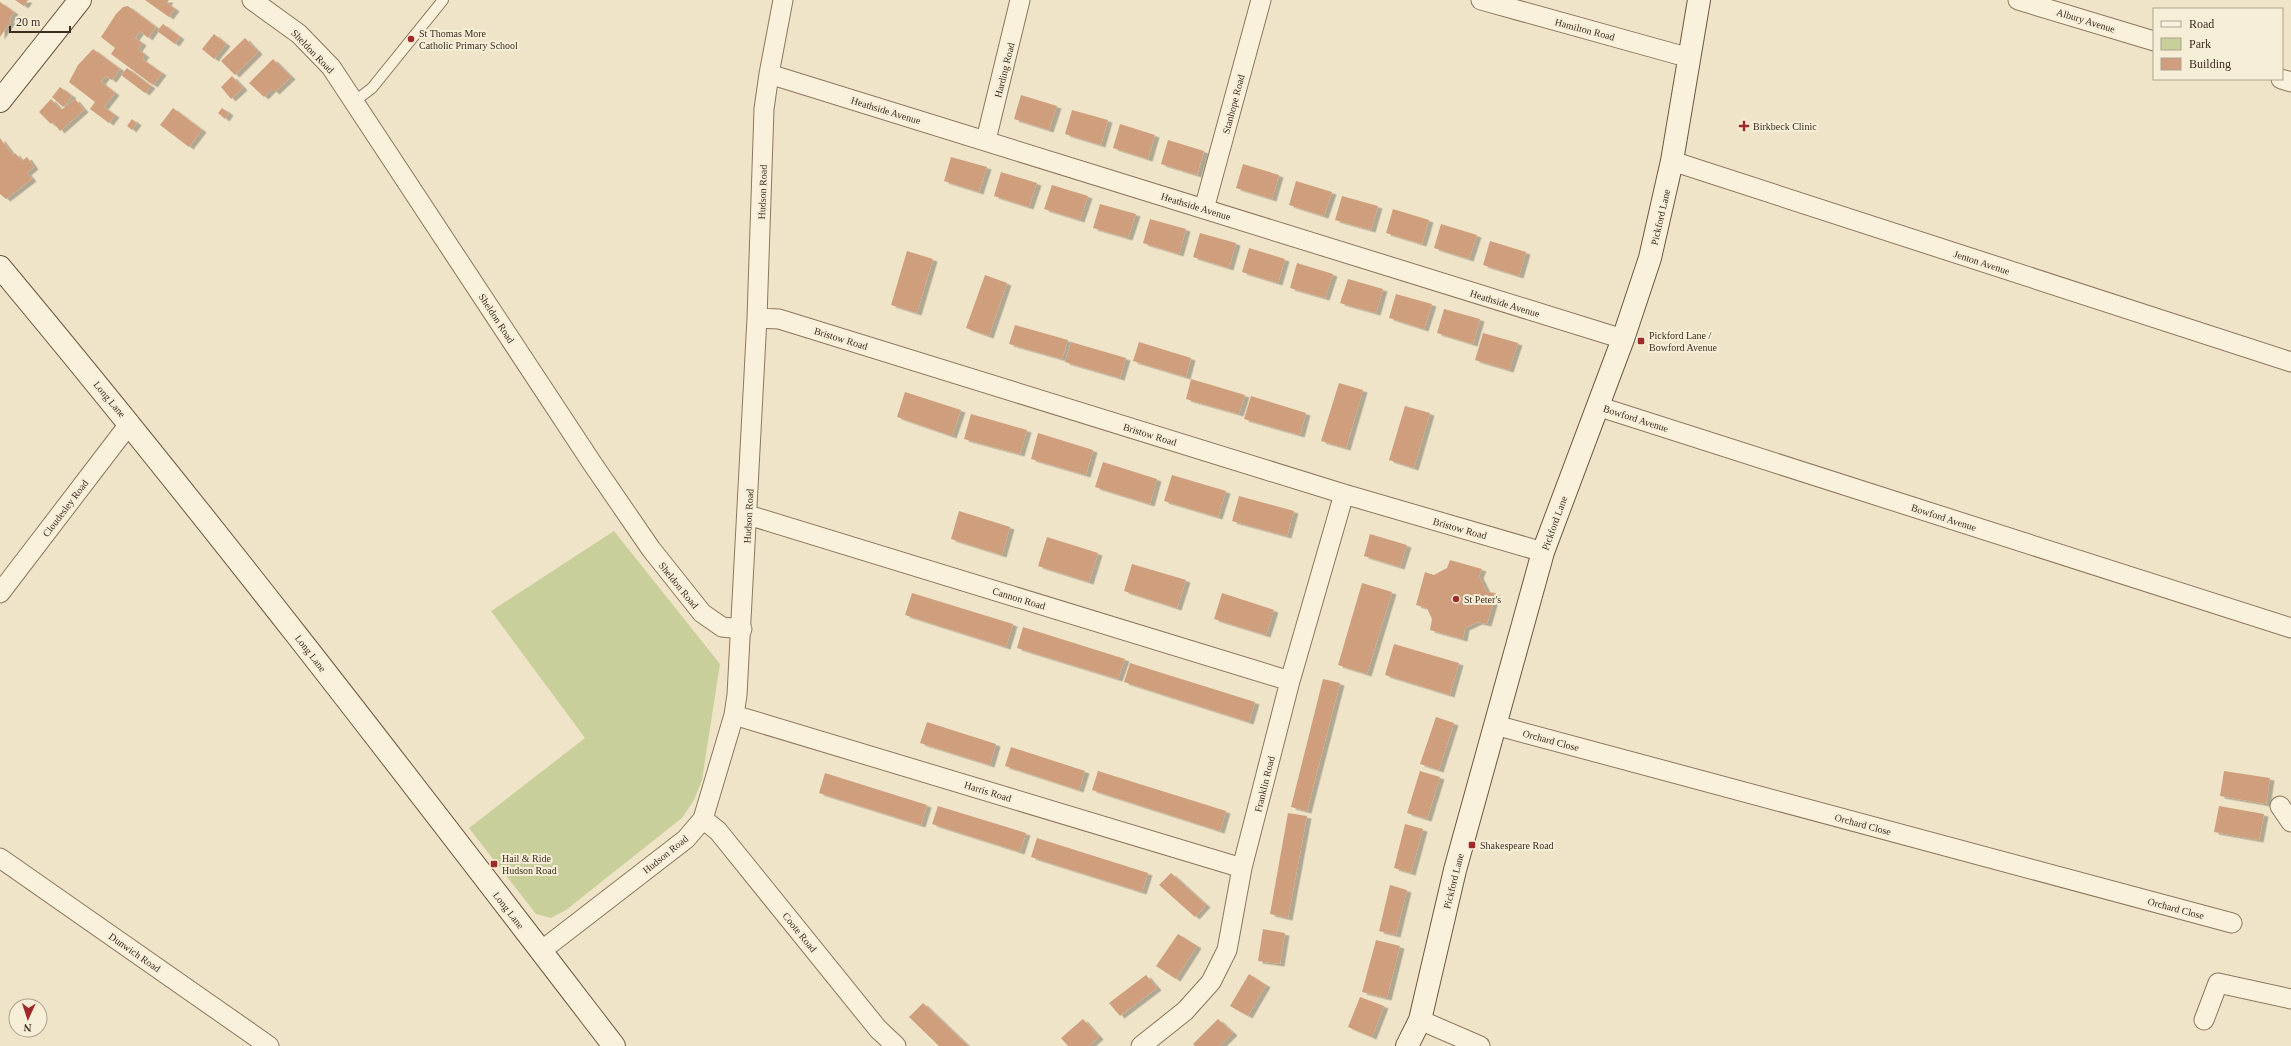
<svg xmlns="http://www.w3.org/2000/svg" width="2291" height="1046" font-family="'Times New Roman',serif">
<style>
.green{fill:#c9cf9b}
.building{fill:#cf9f7d;filter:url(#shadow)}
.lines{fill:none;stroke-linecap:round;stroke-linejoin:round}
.lane-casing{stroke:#8d765c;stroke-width:12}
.street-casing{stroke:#8d765c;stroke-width:21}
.secondary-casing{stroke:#6f573f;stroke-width:24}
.lane{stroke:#faf1dc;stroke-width:10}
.street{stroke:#faf1dc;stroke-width:19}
.secondary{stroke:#faf1dc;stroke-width:22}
.poi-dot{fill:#9e2a2b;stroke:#f7eed8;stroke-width:1.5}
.labels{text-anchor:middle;stroke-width:4;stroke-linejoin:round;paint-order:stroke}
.street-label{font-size:10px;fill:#3d2e20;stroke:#f7eed8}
.poi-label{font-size:10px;fill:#3d2e20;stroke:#f7eed8;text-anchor:start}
</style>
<defs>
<filter id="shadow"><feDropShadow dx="4.5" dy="2.5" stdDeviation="0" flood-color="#0004"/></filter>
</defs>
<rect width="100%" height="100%" fill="#f0e4c8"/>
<path class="green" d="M614,531l106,133 -18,116 -8,20 -12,18 -116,92 -15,8 -15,-4 -67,-86 116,-90 -94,-127z"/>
<path class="building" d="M15,0h13l-4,6z
M145,0h24l-2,3 8,6 -6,8z
M0,2l14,10 -5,8 2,1 -11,16z
M128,6l28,21 -8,11 -8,-7 -5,7 7,5 -4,6 7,6 -3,4 20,14 -9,12 -42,-31 4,-6 -14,-11 15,-23 7,-7z
M163,24l17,13 -5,7 -18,-13z
M214,34l12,10 -12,15 -12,-10z
M245,38l13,14 -23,23 -14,-14z
M93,49l27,20 -8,11 -6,-4 -5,6 14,11 -11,14 11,8 -6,8 -19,-14 5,-7 -26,-20 9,-17z
M273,59l18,18 -16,15 -3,-3 -8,8 -15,-14z
M127,68l24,18 -6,7 -24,-18z
M232,76l11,12 -12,11 -10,-12z
M60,87l12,9 -9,11 -11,-10z
M1021,95l36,11 -8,24 -35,-11z
M51,99l10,11 14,-11 9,11 -24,21 -7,-9 -2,2 -12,-12z
M173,108l29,22 -13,17 -29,-22z
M222,108l7,5 -4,6 -7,-6z
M1072,110l36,10 -7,25 -36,-11z
M132,119l5,4 -5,7 -5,-4z
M1120,124l35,11 -7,24 -35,-11z
M0,138l13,17 2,-2 7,8 5,-4 7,10 -7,6 5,6 -26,20 -6,-5z
M1168,140l36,11 -7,24 -36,-11z
M951,157l36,10 -8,25 -35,-11z
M1243,164l36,11 -7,24 -36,-11z
M1001,172l36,11 -8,24 -35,-11z
M1296,181l36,11 -8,24 -35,-11z
M1052,185l36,11 -8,24 -36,-11z
M1342,196l36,10 -7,24 -36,-10z
M1100,204l36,10 -8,24 -35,-10z
M1393,209l36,11 -7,24 -36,-11z
M1150,219l36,10 -7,25 -36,-11z
M1441,224l36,11 -8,24 -35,-11z
M1200,233l36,10 -7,25 -36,-11z
M1490,241l36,11 -7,24 -36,-11z
M1249,248l36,11 -7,24 -36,-11z
M907,251l26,8 -16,54 -26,-8z
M1297,263l36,11 -8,24 -35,-10z
M985,275l22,8 -18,53 -23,-8z
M1348,279l35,10 -7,24 -36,-10z
M1396,294l36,10 -8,25 -35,-11z
M1444,309l36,10 -7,25 -36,-11z
M1015,325l53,15 -6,19 -53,-15z
M1483,333l35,10 -9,27 -34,-10z
M1071,342l55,16 -6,20 -55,-16z
M1139,342l52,16 -5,19 -53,-16z
M1191,379l54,16 -6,19 -53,-15z
M1339,383l24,7 -17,58 -25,-7z
M905,392l56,18 -9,26 -55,-19z
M1251,396l55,17 -6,22 -56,-16z
M1405,406l25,7 -16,55 -25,-8z
M971,414l56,16 -7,24 -56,-15z
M1038,433l55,17 -7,25 -55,-16z
M1103,462l54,17 -7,25 -55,-17z
M1172,475l54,16 -8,26 -54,-16z
M1239,496l55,15 -7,25 -55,-15z
M959,511l51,16 -8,28 -51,-16z
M1370,534l37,11 -7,22 -36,-11z
M1047,537l51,16 -9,29 -51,-16z
M1450,560l32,9 -3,7 8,16 9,1 -9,31 -9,-2 -13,6 -2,11 -33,-9 2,-11 -5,-11 -11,-3 9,-33 9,3 13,-7z
M1132,564l54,16 -9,28 -53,-17z
M1362,583l30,9 -25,82 -29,-9z
M912,593l101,31 -7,23 -101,-32z
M1222,593l52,17 -8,25 -52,-16z
M1023,627l102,32 -7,20 -101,-31z
M1394,644l65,19 -9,32 -65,-20z
M1130,663l125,39 -6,20 -125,-40z
M1323,679l17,4 -33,128 -16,-4z
M1436,717l18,6 -15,47 -19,-6z
M927,722l69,22 -6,21 -70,-22z
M1011,747l74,24 -6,19 -74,-24z
M1098,771l128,40 -6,20 -128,-41z
M1420,771l20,6 -13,42 -20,-6z
M2224,771l46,7 -4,26 -46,-8z
M825,773l102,32 -6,20 -102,-32z
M938,806l88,27 -6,19 -88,-28z
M2219,806l45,8 -5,26 -45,-8z
M1288,813l19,3 -19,102 -18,-4z
M1405,824l18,5 -12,44 -17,-5z
M1037,838l111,35 -6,19 -111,-35z
M1171,873l35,32 -11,12 -36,-32z
M1390,885l17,5 -11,45 -17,-4z
M1263,929l22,4 -5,31 -22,-3z
M1178,934l19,12 -21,33 -20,-13z
M1376,940l24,6 -13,52 -25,-6z
M1249,974l17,11 -18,31 -18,-10z
M1146,975l11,13 -37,28 -11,-13z
M1360,997l24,9 -12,31 -24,-10z
M923,1003l45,43h-29l-30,-29z
M1083,1019l16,18 -10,9h-21l-7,-8z
M1218,1019l15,14 -13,13h-25l-2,-2z"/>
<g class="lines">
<defs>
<path id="lane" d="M355,101l17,-13 71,-88"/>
<path id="street" d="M252,0l47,34 32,33 261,396 59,86 51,64 20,14 20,2
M1481,0l209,58
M2018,0l136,41
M769,74l854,265
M2281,79l10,3
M986,140l34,-140
M1672,161l619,201
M1204,209l57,-209
M757,318l22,1 565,175 199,58
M1597,406l694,222
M748,515l542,166
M0,593l130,-170
M734,715l508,153
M1495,725l737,198
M2280,806l11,16
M703,819l15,12 160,198 18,17
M0,858l269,188
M541,951l145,-112 17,-20 31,-104 3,-20 20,-377 7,-209 5,-35 14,-74
M1420,1020l60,26
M2204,1020l14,-37 73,16
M1141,1046l44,-35 26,-29 16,-32 15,-82 48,-187 54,-187"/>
<path id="secondary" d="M0,101l80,-101
M0,267c212,254 413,517 614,779
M1407,1046l13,-26 35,-150 88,-318 80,-213 27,-81 22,-97 27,-161"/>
</defs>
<use href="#lane" class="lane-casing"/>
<use href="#street" class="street-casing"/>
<use href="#secondary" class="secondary-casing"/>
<use href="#lane" class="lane"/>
<use href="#street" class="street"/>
<use href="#secondary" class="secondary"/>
</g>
<g class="poi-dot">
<circle cx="411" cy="39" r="4"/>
<path d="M1742 120h4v4h4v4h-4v4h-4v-4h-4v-4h4z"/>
<rect x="1637" y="337" width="8" height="8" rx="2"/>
<circle cx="1456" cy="599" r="4"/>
<rect x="1468" y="841" width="8" height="8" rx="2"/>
<rect x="490" y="860" width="8" height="8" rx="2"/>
</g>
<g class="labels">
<g class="street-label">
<text transform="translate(2086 20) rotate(17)" y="4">Albury Avenue</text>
<text transform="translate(1585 29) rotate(15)" y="4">Hamilton Road</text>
<text transform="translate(313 51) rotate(46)" y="4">Sheldon Road</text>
<text transform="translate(1004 70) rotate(-76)" y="4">Harding Road</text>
<text transform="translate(1233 104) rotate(-75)" y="4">Stanhope Road</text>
<text transform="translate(886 110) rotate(17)" y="4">Heathside Avenue</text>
<text transform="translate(762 192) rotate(-88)" y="4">Hudson Road</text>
<text transform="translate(1196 206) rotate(17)" y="4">Heathside Avenue</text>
<text transform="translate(1660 217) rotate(-77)" y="4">Pickford Lane</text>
<text transform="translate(1982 262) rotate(18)" y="4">Jenton Avenue</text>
<text transform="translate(1505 303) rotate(17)" y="4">Heathside Avenue</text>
<text transform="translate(497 318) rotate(57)" y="4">Sheldon Road</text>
<text transform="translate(841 338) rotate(17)" y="4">Bristow Road</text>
<text transform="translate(110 399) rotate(50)" y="4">Long Lane</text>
<text transform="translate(1636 418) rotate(18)" y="4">Bowford Avenue</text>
<text transform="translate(1150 434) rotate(17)" y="4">Bristow Road</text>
<text transform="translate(65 508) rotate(-53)" y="4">Cloudesley Road</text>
<text transform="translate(748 516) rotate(-87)" y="4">Hudson Road</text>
<text transform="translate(1944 517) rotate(18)" y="4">Bowford Avenue</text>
<text transform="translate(1554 523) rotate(-70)" y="4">Pickford Lane</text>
<text transform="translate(1460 528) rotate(16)" y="4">Bristow Road</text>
<text transform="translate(679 585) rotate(51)" y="4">Sheldon Road</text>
<text transform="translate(1019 598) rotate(17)" y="4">Cannon Road</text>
<text transform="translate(311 653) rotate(52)" y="4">Long Lane</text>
<text transform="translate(1551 740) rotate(15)" y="4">Orchard Close</text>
<text transform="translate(1264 784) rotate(-76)" y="4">Franklin Road</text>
<text transform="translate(988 791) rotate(17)" y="4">Harris Road</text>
<text transform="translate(1863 824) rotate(15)" y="4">Orchard Close</text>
<text transform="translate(665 854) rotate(-39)" y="4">Hudson Road</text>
<text transform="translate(1453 881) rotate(-76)" y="4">Pickford Lane</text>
<text transform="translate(2176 908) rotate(15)" y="4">Orchard Close</text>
<text transform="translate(509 910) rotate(52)" y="4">Long Lane</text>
<text transform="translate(800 932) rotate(51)" y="4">Coote Road</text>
<text transform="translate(135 952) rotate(35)" y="4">Dunwich Road</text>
</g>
<g class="poi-label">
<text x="419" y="37">St Thomas More<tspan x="419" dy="12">Catholic Primary School</tspan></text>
<text x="1753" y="130">Birkbeck Clinic</text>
<text x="1649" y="339">Pickford Lane /<tspan x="1649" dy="12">Bowford Avenue</tspan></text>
<text x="1464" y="603">St Peter's</text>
<text x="1480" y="849">Shakespeare Road</text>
<text x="502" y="862">Hail &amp; Ride<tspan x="502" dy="12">Hudson Road</tspan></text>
</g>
</g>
<rect x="2153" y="8" width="130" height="72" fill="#f7eed8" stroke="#ada18e"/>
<rect x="2161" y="21" width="20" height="6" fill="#faf1dc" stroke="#ada18e"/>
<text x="2189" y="28" font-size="12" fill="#3d2e20">Road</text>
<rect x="2161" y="38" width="20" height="12" fill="#c9cf9b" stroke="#ada18e"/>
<text x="2189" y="48" font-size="12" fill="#3d2e20">Park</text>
<rect x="2161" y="58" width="20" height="12" fill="#cf9f7d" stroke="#ada18e"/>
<text x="2189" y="68" font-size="12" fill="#3d2e20">Building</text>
<g transform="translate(28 1018) rotate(183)"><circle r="19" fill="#f7eed8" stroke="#ada18e"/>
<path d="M0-3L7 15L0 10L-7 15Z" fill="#9e2a2b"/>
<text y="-6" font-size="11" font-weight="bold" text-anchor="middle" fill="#3d2e20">N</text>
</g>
<path d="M10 26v6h60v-6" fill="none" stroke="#3d2e20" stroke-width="2"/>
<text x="16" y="26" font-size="12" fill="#3d2e20" stroke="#f7eed8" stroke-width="3" paint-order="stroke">20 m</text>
</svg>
